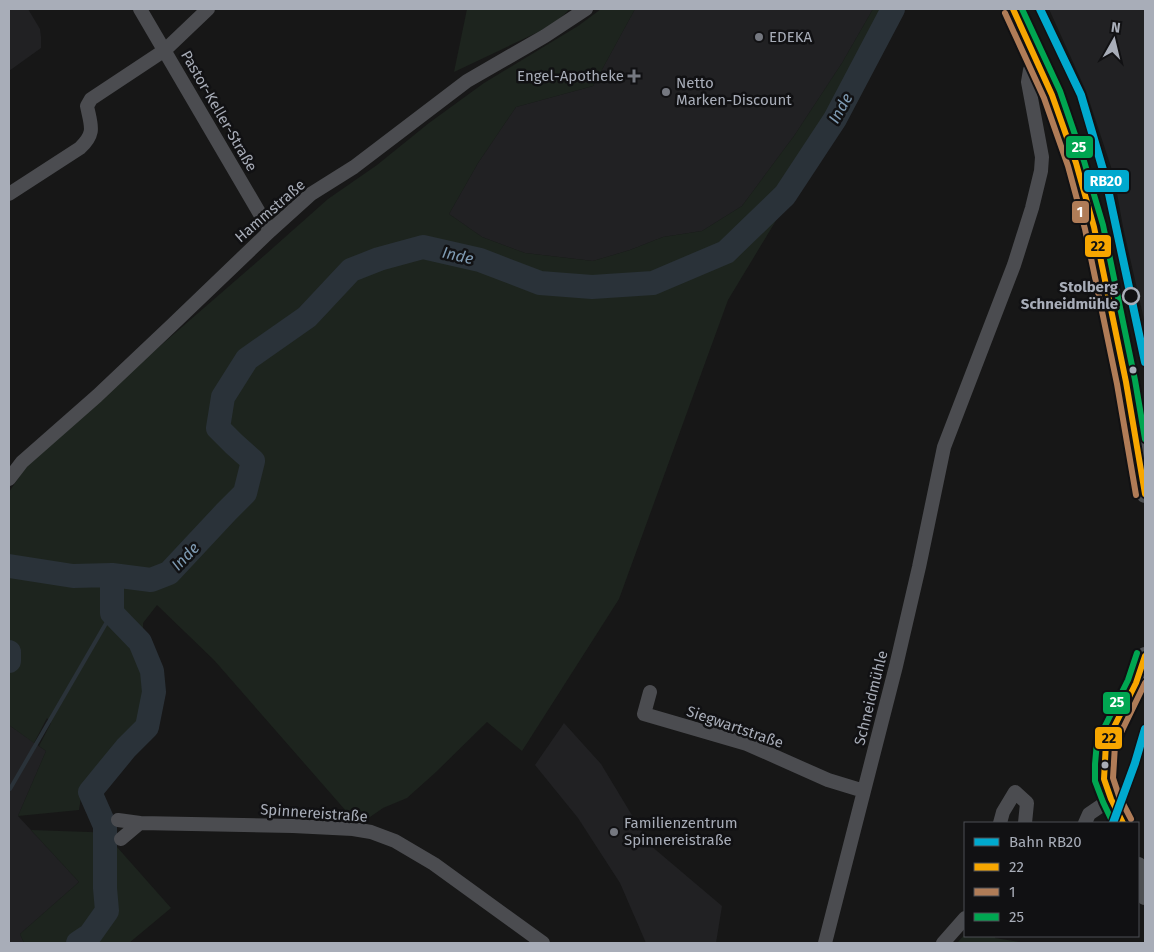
<svg xmlns="http://www.w3.org/2000/svg" width="1154" height="952" font-family="'Fira Sans',sans-serif">
<style>
.built{fill:#212123}
.green{fill:#1d241e}
.lines{fill:none;stroke-linecap:round;stroke-linejoin:round}
.stream{stroke:#2a3239;stroke-width:4}
.river{stroke:#2a3239;stroke-width:24}
.minor{stroke:#4b4c50;stroke-width:14}
.major{stroke:#4d4f52;stroke-width:18}
.bus-1-casing{stroke:#111113;stroke-width:10}
.bus-2-casing{stroke:#111113;stroke-width:10}
.bus-3-casing{stroke:#111113;stroke-width:10}
.bus-1{stroke:#f7a600;stroke-width:6}
.bus-2{stroke:#b07c57;stroke-width:6}
.bus-3{stroke:#00a651;stroke-width:6}
.rail-1-casing{stroke:#111113;stroke-width:11}
.rail-1{stroke:#00a9ce;stroke-width:8}
.poi-dot{fill:#757880;stroke:#111113;stroke-width:2}
.stop-dot{fill:#111113;stroke:#a8adb8;stroke-width:2.5}
.bus-dot{fill:#a8adb8;stroke:#111113;stroke-width:2}
.labels{text-anchor:middle;stroke-width:5;stroke-linejoin:round;paint-order:stroke}
.poi-label{font-size:15px;fill:#a8adb8;stroke:#111113;text-anchor:start}
.street-label{font-size:15px;fill:#a8adb8;stroke:#111113}
.stop-label{font-size:15px;font-weight:bold;fill:#a8adb8;stroke:#111113;text-anchor:end}
.water-label{font-size:16px;font-style:italic;fill:#7f9bb3;stroke:#111113}
.line-badge{stroke:#111113;stroke-width:2}
.badge-label{font-size:14px;text-anchor:middle;font-weight:bold;fill:#fff}
.pale-badge-label{font-size:14px;text-anchor:middle;font-weight:bold;fill:#111}
</style>
<rect width="100%" height="100%" fill="#171717"/>
<path class="built" d="M9,9h19l12,20 1,8v11l-32,23z
M635,9h238l-31,54 -48,73 -52,70 -40,25 -39,6 -33,13 -37,11 -68,-8 -43,-16 -33,-23 29,-51 38,-56 77,-21z
M1049,9h96v315l-22,-97 -9,-51 -28,-85z
M564,723l37,41 49,81 72,61 -6,37h-70l-26,-60 -42,-65 -43,-53z
M9,725l37,26 -28,65 61,66 -59,52 4,9h-15z"/>
<path class="green" d="M467,9h103l-17,16 -99,47z
M601,9h34l-42,77 -77,21 -38,56 -29,51 33,23 43,16 68,8 37,-11 33,-13 39,-6 40,-25 52,-70 48,-73 31,-54h24l-61,112 -108,179 -109,299 -97,152 -35,-29 -51,50 -29,26 -24,10 -13,9 -17,2 -139,-159 -57,-55 -14,18v14l-8,3 9,21 5,31 -5,34 -62,65 -3,19 -61,6 28,-65 -7,-5 12,-23 -4,-5 -13,25 -25,-18v-233l17,-25 42,-41 198,-172 62,-55 49,-34 52,-42 55,-40 94,-57z
M31,830l87,3 -1,14 54,61 -42,35h-105l-4,-9 59,-52z
M965,934v2h30v2l31,5h-69z"/>
<g class="lines">
<path class="stream" d="M10,789l102,-176"/>
<path class="river" d="M9,566l64,10 39,-1 39,5 18,-7 57,-61 19,-19 8,-32 -19,-17 -16,-16 5,-31 24,-38 60,-42 44,-47 28,-11 44,-12 57,13 60,23 52,4 61,-4 73,-31 59,-57 50,-76 58,-110
M9,652v9
M78,943l12,-8 17,-24 -2,-23v-62l-15,-34 36,-44 21,-21 7,-35 -2,-21 -12,-29 -28,-29v-38"/>
<path class="minor" d="M140,9l130,222
M9,194l71,-46c16,-15 11,-22 7,-42l4,-7 74,-49 43,-41
M9,479l13,-17 75,-66 75,-71 98,-94 41,-37 43,-27 113,-86 78,-45 41,-27
M650,692l-6,22 103,30 81,36 36,11
M118,820l22,3
M1000,823l3,-11 12,-20 12,11 -2,20
M1085,823l4,-9 22,-15
M121,839l19,-16 153,3 60,3 18,3 24,9 39,23 109,79
M825,943l71,-277 23,-99 25,-120 70,-182 18,-57 9,-37 1,-14 -14,-75 2,-12 7,-9
M943,943l22,-25"/>
<path class="major" d="M1013,9l39,86 24,68 18,64 32,155 13,72 6,40
M1123,823l-12,-24 -7,-20v-15l2,-21 30,-60 9,-27
M1138,866l7,30"/>
<defs>
<path id="bus-1" d="M1013,9l39,86 24,68 18,64 32,155 19,112
M1123,823l-12,-24 -7,-20 2,-36 30,-60 9,-27"/>
<path id="bus-2" d="M1005,13l39,85 24,68 17,63 32,155 19,111
M1131,819l-12,-23 -6,-18 2,-33 30,-62"/>
<path id="bus-3" d="M1022,9l38,82 24,70 19,64 32,155 10,59
M1113,823l-10,-21 -8,-21v-17l2,-22 31,-62 9,-27"/>
</defs>
<use href="#bus-1" class="bus-1-casing"/>
<use href="#bus-2" class="bus-2-casing"/>
<use href="#bus-3" class="bus-3-casing"/>
<use href="#bus-1" class="bus-1"/>
<use href="#bus-2" class="bus-2"/>
<use href="#bus-3" class="bus-3"/>
<defs>
<path id="rail-1" d="M1040,9l41,86 25,85 39,182
M1113,823l22,-60 10,-34"/>
</defs>
<use href="#rail-1" class="rail-1-casing"/>
<use href="#rail-1" class="rail-1"/>
</g>
<g class="poi-dot">
<circle cx="759" cy="37" r="5"/>
<path d="M631.5 68.5h5v5h5v5h-5v5h-5v-5h-5v-5h5z"/>
<circle cx="666" cy="92" r="5"/>
<circle cx="614" cy="832" r="5"/>
</g>
<circle class="stop-dot" cx="1131" cy="296" r="8"/>
<g class="bus-dot">
<circle cx="1133" cy="370" r="4.5"/>
<circle cx="1105" cy="765" r="4.5"/>
</g>
<g class="labels">
<g class="poi-label">
<text x="769" y="42">EDEKA</text>
<text x="624" y="81" text-anchor="end">Engel-Apotheke</text>
<text x="676" y="88">Netto<tspan x="676" dy="17">Marken-Discount</tspan></text>
<text x="624" y="828">Familienzentrum<tspan x="624" dy="17">Spinnereistraße</tspan></text>
</g>
<g class="street-label">
<text transform="translate(219 111) rotate(60)" y="5">Pastor-Keller-Straße</text>
<text transform="translate(270 211) rotate(-41)" y="5">Hammstraße</text>
<text transform="translate(871 698) rotate(-76)" y="5">Schneidmühle</text>
<text transform="translate(735 727) rotate(19)" y="5">Siegwartstraße</text>
<text transform="translate(314 813) rotate(4)" y="5">Spinnereistraße</text>
</g>
<g class="stop-label">
<text x="1118" y="292">Stolberg<tspan x="1118" dy="17">Schneidmühle</tspan></text>
</g>
<g class="water-label">
<text transform="translate(840 108) rotate(-61)" y="6">Inde</text>
<text transform="translate(458 255) rotate(13)" y="6">Inde</text>
<text transform="translate(185 556) rotate(-46)" y="6">Inde</text>
</g>
</g>
<g class="line-badge">
<rect x="1065" y="135" width="29" height="24" rx="5" fill="#00a651"/>
<rect x="1083" y="169" width="47" height="24" rx="5" fill="#00a9ce"/>
<rect x="1071" y="200" width="19" height="24" rx="5" fill="#b07c57"/>
<rect x="1084" y="234" width="28" height="24" rx="5" fill="#f7a600"/>
<rect x="1102" y="691" width="29" height="24" rx="5" fill="#00a651"/>
<rect x="1094" y="726" width="29" height="24" rx="5" fill="#f7a600"/>
</g>
<g class="badge-label">
<text x="1079" y="152">25</text>
<text x="1106" y="186">RB20</text>
<text x="1080" y="217">1</text>
<text x="1117" y="707">25</text>
</g>
<g class="pale-badge-label">
<text x="1098" y="251">22</text>
<text x="1109" y="743">22</text>
</g>
<rect width="1154" height="952" fill="none" stroke="#a8adb8" stroke-width="20"/>
<rect x="964" y="822" width="175" height="115" fill="#111113" stroke="#4d4f55"/>
<rect x="974" y="838" width="25" height="8" fill="#00a9ce" stroke="#4d4f55"/>
<text x="1009" y="847" font-size="15" fill="#a8adb8">Bahn RB20</text>
<rect x="974" y="863" width="25" height="8" fill="#f7a600" stroke="#4d4f55"/>
<text x="1009" y="872" font-size="15" fill="#a8adb8">22</text>
<rect x="974" y="888" width="25" height="8" fill="#b07c57" stroke="#4d4f55"/>
<text x="1009" y="897" font-size="15" fill="#a8adb8">1</text>
<rect x="974" y="913" width="25" height="8" fill="#00a651" stroke="#4d4f55"/>
<text x="1009" y="922" font-size="15" fill="#a8adb8">25</text>
<g transform="translate(1114 40) rotate(8)" stroke="#111113" stroke-width="4" paint-order="stroke">
<path d="M0-4L9 19L0 12L-9 19Z" fill="#a8adb8"/>
<text y="-8" font-size="14" font-weight="bold" text-anchor="middle" fill="#a8adb8">N</text>
</g>
</svg>
